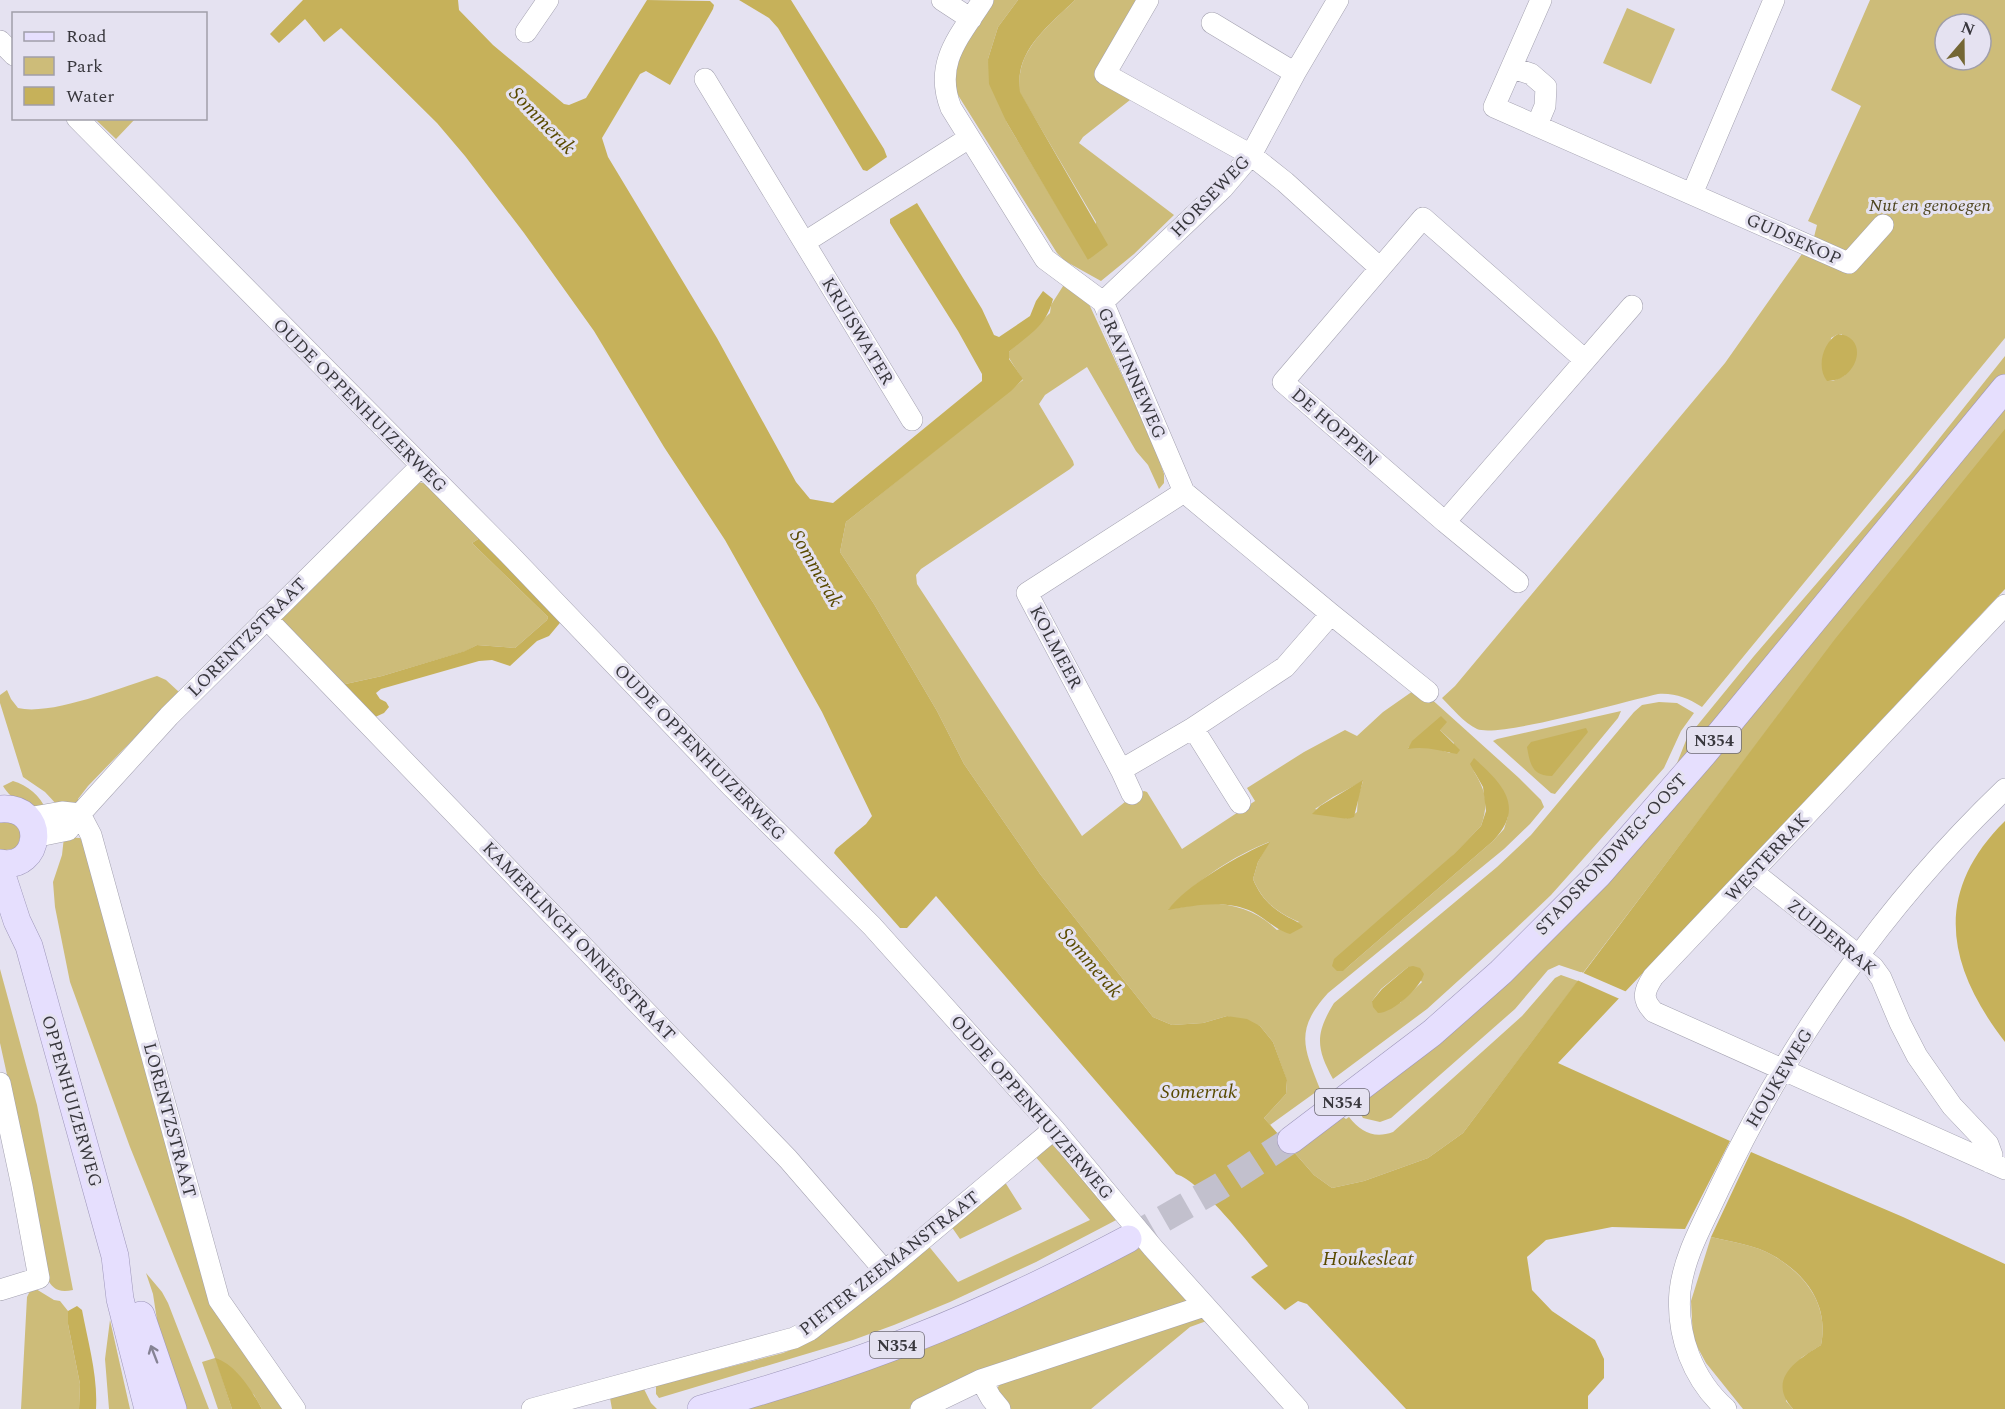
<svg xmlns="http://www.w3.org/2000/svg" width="2005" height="1409" font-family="Spectral,serif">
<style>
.green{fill:#cdbc79;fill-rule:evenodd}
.water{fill:#c6b15a}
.pier{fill:#e5e2f1}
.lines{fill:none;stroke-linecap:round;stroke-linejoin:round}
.major-tunnel{stroke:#c2c0cd;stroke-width:27;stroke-dasharray:27 14;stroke-linecap:butt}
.minor-casing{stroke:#a4a2b0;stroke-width:22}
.major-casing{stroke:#9e97ba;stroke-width:28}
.minor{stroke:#fff;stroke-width:21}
.major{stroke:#e6dffe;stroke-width:27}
.oneway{stroke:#868394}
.labels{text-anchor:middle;stroke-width:6;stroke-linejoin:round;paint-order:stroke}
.shield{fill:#e5e2f1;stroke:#6c6a73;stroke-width:1.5}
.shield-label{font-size:16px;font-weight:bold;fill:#38373d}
.street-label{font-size:18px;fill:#38373d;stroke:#e5e2f1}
.park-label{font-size:18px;font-style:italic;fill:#4e451f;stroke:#e5e2f1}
.water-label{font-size:20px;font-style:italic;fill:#594a01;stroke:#e5e2f1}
</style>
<rect width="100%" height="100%" fill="#e5e2f1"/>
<path class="green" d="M991,0h27l-20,27 -10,32 19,64 82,137 7,-38 -76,-129c0,-7 -1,-13 0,-19 4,-31 35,-54 55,-74h66l-45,79 34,21 -47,37 -4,6 95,72 -40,39 -33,27 -36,-20 -8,-8 -106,-169 4,-26z
M1870,0h135v338l-303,369c-15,-9 -26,-14 -44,-13 -32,7 -158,44 -181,35 -13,-6 -25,-21 -35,-31l13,-12 270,-323 79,-112 45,2 -35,-16 3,-12 -9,-4 53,-115 -30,-16zM1945,24h36v36h-36zM1838,334h4l3,41 -12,6h-6l4,-43z
M1627,8l48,21 -24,55 -48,-21z
M95,119h40l-19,20z
M1065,283l24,21 64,138 11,32v9l-5,6 -11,-24 -12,-14 -49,-84 -42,28 -6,9 34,57 1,4 -4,4 -149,100 -5,6 1,9 165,252 48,-38 14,-7 3,1 35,57 73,-48 -8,-13 57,-36 41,-22 12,6 26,-24 30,-21 15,5 91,82 22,22 3,7 -14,17 -26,25 -176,144c-33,37 -25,53 -8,96l-50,36 -6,-7 22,-24 1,-13 -14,-39 -13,-16 -33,-10 -24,7 -31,2 -19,-8 -113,-143 -76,-110 -27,-53 -63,-107 -34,-52 6,-30 177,-142 -14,-22v-6l41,-39 1,-8zM1440,730l14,13 -4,10 -16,-5h-26zM1473,770l35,46 -4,13 -11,12 -150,130 138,-145c8,-23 5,-35 -8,-56zM1363,781l-5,16 -1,15 -9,7 -33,-10 18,-12zM1269,842l-11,20 -5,17c10,23 23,33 46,43l-22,8c-21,-20 -46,-28 -75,-26 -11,1 -22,4 -33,5 27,-28 64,-53 100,-67z
M2005,356v18l-191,233 -139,161 12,-30 67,-82 157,-182z
M2005,401v84l-218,219 -204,269 -24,-8 -11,5 -33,39 -124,109 -11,4 -17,-4 -7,-12 99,-81z
M415,481l19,5 49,50 -11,7 76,74 -1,3 -32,28 -38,-3 -11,6 -84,25 -41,9 -60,-64 1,-6z
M157,676l9,4 13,12 -91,94 -10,13v4l-19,4 -14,-15 -22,-15 -23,-74v-8l7,-5 4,9 7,9c34,8 104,-21 139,-32z
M1659,702l18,1 17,10 -13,18 -17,37 -113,127 -40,38 -84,76 -94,70c-17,-31 -18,-45 1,-76l163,-136 34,-32 103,-123 8,-7zM1408,967l14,15 -22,21 -28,-2 9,-12z
M1621,711l-3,7 -63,76 -4,-1 -58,-52 4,-2z
M13,781c14,4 28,15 33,29 -16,0 -35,-10 -43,-24z
M0,822h13l9,9 -5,17 -17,3z
M64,837l16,1 8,8 118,435 84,128h-28l-8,-14 -38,-36 16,50h-14l-16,-47 13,-4 -85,-211 -60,-165 -15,-75 -2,-25 9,-27z
M0,969l37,136 36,185c-15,3 -21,-1 -27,-14l-33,-174 -13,-59z
M1561,975l17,6 -115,152 -35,25 -64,23 -32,7 -18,-13 -21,-24 50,-34 3,2 3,-2c12,15 25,22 44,15l129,-116 33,-38z
M1049,1143l8,4 65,70 -86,45 -86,40 -56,23 -41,15 -194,58 -3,-4v-8l127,-33 20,-8 124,-101 31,38 132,-62 -56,-65z
M1003,1179l19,30 -62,30 -9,-13z
M1711,1237c20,5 45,8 63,19 33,20 55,50 47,89l-20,13 -15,43 7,8h-50l-37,-46 -13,-24 -2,-38z
M1144,1242l43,57 -5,7 -225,78 -48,25h-171z
M146,1273l16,19 6,11 41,106h-29l-23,-89 -4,-26z
M36,1289l18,11 6,1 8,10v13l12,60 -1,25h-58l6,-112 3,-6z
M1205,1316l7,3 -22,8 -99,82h-81l-12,-16v-6l4,-5z
M110,1320l20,89h-21l-4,-50z
M644,1389l7,14 6,6h-45l-2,-11z"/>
<path class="water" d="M303,0h155l1,10 34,35 71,59 5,1 17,-7 61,-98 63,1 4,4 -1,4 -43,76 -24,-14 -6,3 -38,64 6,19 109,181 79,144 14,17 23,4 149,-122v-7l-24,-43 -68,-108v-4l27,-16 65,106 12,26 5,2 31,-21 6,-15 7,-10 10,8c-7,28 -24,35 -44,53v7l14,20 -12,12 -165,131 -6,30 34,52 63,107 27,53 76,110 113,143 19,8 31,-2 24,-7 20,3 13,7 13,16 14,38 -1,14 -22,24 50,57 18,13 32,-7 64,-23 35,-25 372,-494 170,-210v160l-447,474 172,78 -45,88 -73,-2 -66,13 -19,17 5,33 20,21 43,29 9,19v19l-16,18v13h-182l-99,-105 -9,-3 -13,9 -34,-33 17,-11c-20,-23 -66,-84 -92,-92l-240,-278 -29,32h-7l-66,-75 2,-4 30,-25 6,-8 -50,-104 -97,-172 -61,-93 -70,-116 -70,-98 -59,-77 -28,-33 -96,-95 -17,14 -19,-23 -26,24 -9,-9z
M739,0h52l93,149 3,8 -20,14 -4,-1 -85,-142 -9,-10z
M1018,0h57c-20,20 -50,42 -55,73 -1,6 0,13 0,19l88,153 -20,15 -81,-137 -18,-39 -1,-25 10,-32z
M1838,334c33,3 19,48 -11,47 -11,-14 -4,-39 11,-47z
M483,536l81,82 -15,18 -12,5 -27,25 -18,-6 -13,1 -98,28 -5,4 4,6 6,3 3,5 -5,6 -11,5 -32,-33 41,-9 83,-25 12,-6 38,3 32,-28 1,-3 -76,-74z
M1441,716l6,6 -7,8 20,20 -3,4c-18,-3 -31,-8 -49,-5l4,-8z
M1586,728l2,4 -36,44c-20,0 -22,-12 -25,-29l4,-5z
M1474,758c28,26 52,48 19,83l-150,130h-6l-5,-5 2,-7 120,-105 27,-28 5,-15 -3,-24 -13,-23z
M1363,780l-9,37 -6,2 -36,-5 8,-8z
M2005,821v221c-58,-75 -73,-149 0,-221z
M1270,842l-12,20 -5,17c7,17 17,28 33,37 7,4 12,5 17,11l-13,7c-16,-5 -22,-14 -37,-22 -26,-13 -57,-7 -85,-2 17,-24 74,-57 102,-68z
M1413,966l7,2 4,6c-4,14 -31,39 -46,39l-5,-6 -1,-6 10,-12 26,-22z
M1751,1152l152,65 102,47v145h-212c-27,-30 4,-49 28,-64 8,-39 -14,-70 -47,-89 -18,-11 -43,-14 -63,-19z
M77,1306l5,4c6,32 16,66 14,99h-17l1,-25 -12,-60v-13z
M215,1358c21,6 37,33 47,51h-30z"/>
<path class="pier" d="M1581,972l46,20 -2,5 -3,3 -45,-20z"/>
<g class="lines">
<path class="major-tunnel" d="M1128,1239l91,-52 72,-47"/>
<defs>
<path id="minor" d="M942,0l29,19
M983,0c-23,36 -50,63 -32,108l94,151 58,43 81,190 147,122 97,78
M1148,0l-43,74 146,81 34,27 95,86
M1541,0l-47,107 352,155 3,1 34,-38
M1212,23l83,50
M526,32l22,-32
M0,41l14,14
M1513,68l18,6 15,13 -1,19 -8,19
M705,79l207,341
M77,118l431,435 223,233 141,140 182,203 99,119 145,161
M1692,194l82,-194
M805,242l164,-104
M1103,302l120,-114 28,-33 44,-82 43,-73
M1184,492l-157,101 94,177 72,-42 92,-61 46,-53
M1445,522l187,-216
M1518,582l-73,-60 -162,-140 140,-164 162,142
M2005,605l-352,372c-9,14 -12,22 1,35l351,157
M266,618l522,541 97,112
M1193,728l47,75
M1121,770l11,24
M28,818l34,-6 18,2 11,21 128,465 76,109
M34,837l34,-7 12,-16 89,-98 252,-250
M1753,872l120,95 8,11 19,45 17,33 35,50 36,38 4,11 -3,7
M0,1083l22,103 17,92 -39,12
M981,1380l10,18 9,11
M532,1409l262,-71 16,-8 75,-59 169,-142
M921,1409l60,-29 223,-74
M1726,1409c-33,-29 -50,-74 -46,-118 4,-36 24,-69 39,-102 70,-148 167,-286 286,-400"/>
<path id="major" d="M0,809c48,-4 42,62 0,54
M0,869l17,52 12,25 86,310 5,43 28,110
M1291,1140l141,-107 69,-61 98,-98 106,-122 300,-364
M141,1315l32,94
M701,1409c71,-21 143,-42 212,-70 74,-29 145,-63 215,-100"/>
</defs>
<use href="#minor" class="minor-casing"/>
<use href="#major" class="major-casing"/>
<use href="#minor" class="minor"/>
<use href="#major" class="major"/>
</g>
<defs><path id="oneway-shaft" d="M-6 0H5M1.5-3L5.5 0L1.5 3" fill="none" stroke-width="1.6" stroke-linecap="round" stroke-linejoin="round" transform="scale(1.5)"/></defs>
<use class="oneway" href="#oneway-shaft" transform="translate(154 1354) rotate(-111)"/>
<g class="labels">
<g class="shield">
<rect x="1687" y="727" width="54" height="26" rx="4.5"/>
<rect x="1315" y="1089" width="54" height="26" rx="4.5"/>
<rect x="870" y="1332" width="54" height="26" rx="4.5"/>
</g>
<g class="shield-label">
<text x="1714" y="746">N354</text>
<text x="1342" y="1108">N354</text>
<text x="897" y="1351">N354</text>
</g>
<g class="street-label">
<text transform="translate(1210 196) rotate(-46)" y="6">HORSEWEG</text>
<text transform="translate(1794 239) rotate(24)" y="6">GUDSEKOP</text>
<text transform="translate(858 331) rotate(59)" y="6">KRUISWATER</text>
<text transform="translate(1132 373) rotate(66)" y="6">GRAVINNEWEG</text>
<text transform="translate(360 405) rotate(45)" y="6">OUDE OPPENHUIZERWEG</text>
<text transform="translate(1335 427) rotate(41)" y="6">DE HOPPEN</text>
<text transform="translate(247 637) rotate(-45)" y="6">LORENTZSTRAAT</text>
<text transform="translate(1056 647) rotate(62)" y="6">KOLMEER</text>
<text transform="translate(700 752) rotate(46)" y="6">OUDE OPPENHUIZERWEG</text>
<text transform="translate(1611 854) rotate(-47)" y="6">STADSRONDWEG-OOST</text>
<text transform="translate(1767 857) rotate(-47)" y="6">WESTERRAK</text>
<text transform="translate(1832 937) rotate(39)" y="6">ZUIDERRAK</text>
<text transform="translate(579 941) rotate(46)" y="6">KAMERLINGH ONNESSTRAAT</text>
<text transform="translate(1779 1078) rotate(-59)" y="6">HOUKEWEG</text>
<text transform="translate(72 1101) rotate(74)" y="6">OPPENHUIZERWEG</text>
<text transform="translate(1032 1107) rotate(49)" y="6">OUDE OPPENHUIZERWEG</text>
<text transform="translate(170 1120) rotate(75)" y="6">LORENTZSTRAAT</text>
<text transform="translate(889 1263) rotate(-38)" y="6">PIETER ZEEMANSTRAAT</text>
</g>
<g class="park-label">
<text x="1930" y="211">Nut en genoegen</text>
</g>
<g class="water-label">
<text transform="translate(543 120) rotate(46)" y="7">Sommerak</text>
<text transform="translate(817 568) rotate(60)" y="7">Sommerak</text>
<text transform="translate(1091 962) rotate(49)" y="7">Sommerak</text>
<text x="1199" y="1098">Somerrak</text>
<text x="1368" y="1265">Houkesleat</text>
</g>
</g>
<rect x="12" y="12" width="195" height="108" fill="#e5e2f1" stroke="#a09ea9" stroke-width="1.5"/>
<rect x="24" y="32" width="30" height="9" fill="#e6dffe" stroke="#a09ea9" stroke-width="1.5"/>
<text x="66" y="42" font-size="18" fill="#38373d">Road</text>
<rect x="24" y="57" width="30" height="18" fill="#cdbc79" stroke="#a09ea9" stroke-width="1.5"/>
<text x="66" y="72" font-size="18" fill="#38373d">Park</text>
<rect x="24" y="87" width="30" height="18" fill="#c6b15a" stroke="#a09ea9" stroke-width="1.5"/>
<text x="66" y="102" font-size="18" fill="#38373d">Water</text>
<g transform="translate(1963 42) rotate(20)"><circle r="28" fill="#e5e2f1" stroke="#a09ea9" stroke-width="1.5"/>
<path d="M0-4.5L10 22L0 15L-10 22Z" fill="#746735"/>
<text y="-9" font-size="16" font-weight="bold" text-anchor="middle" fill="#38373d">N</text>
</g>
</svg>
